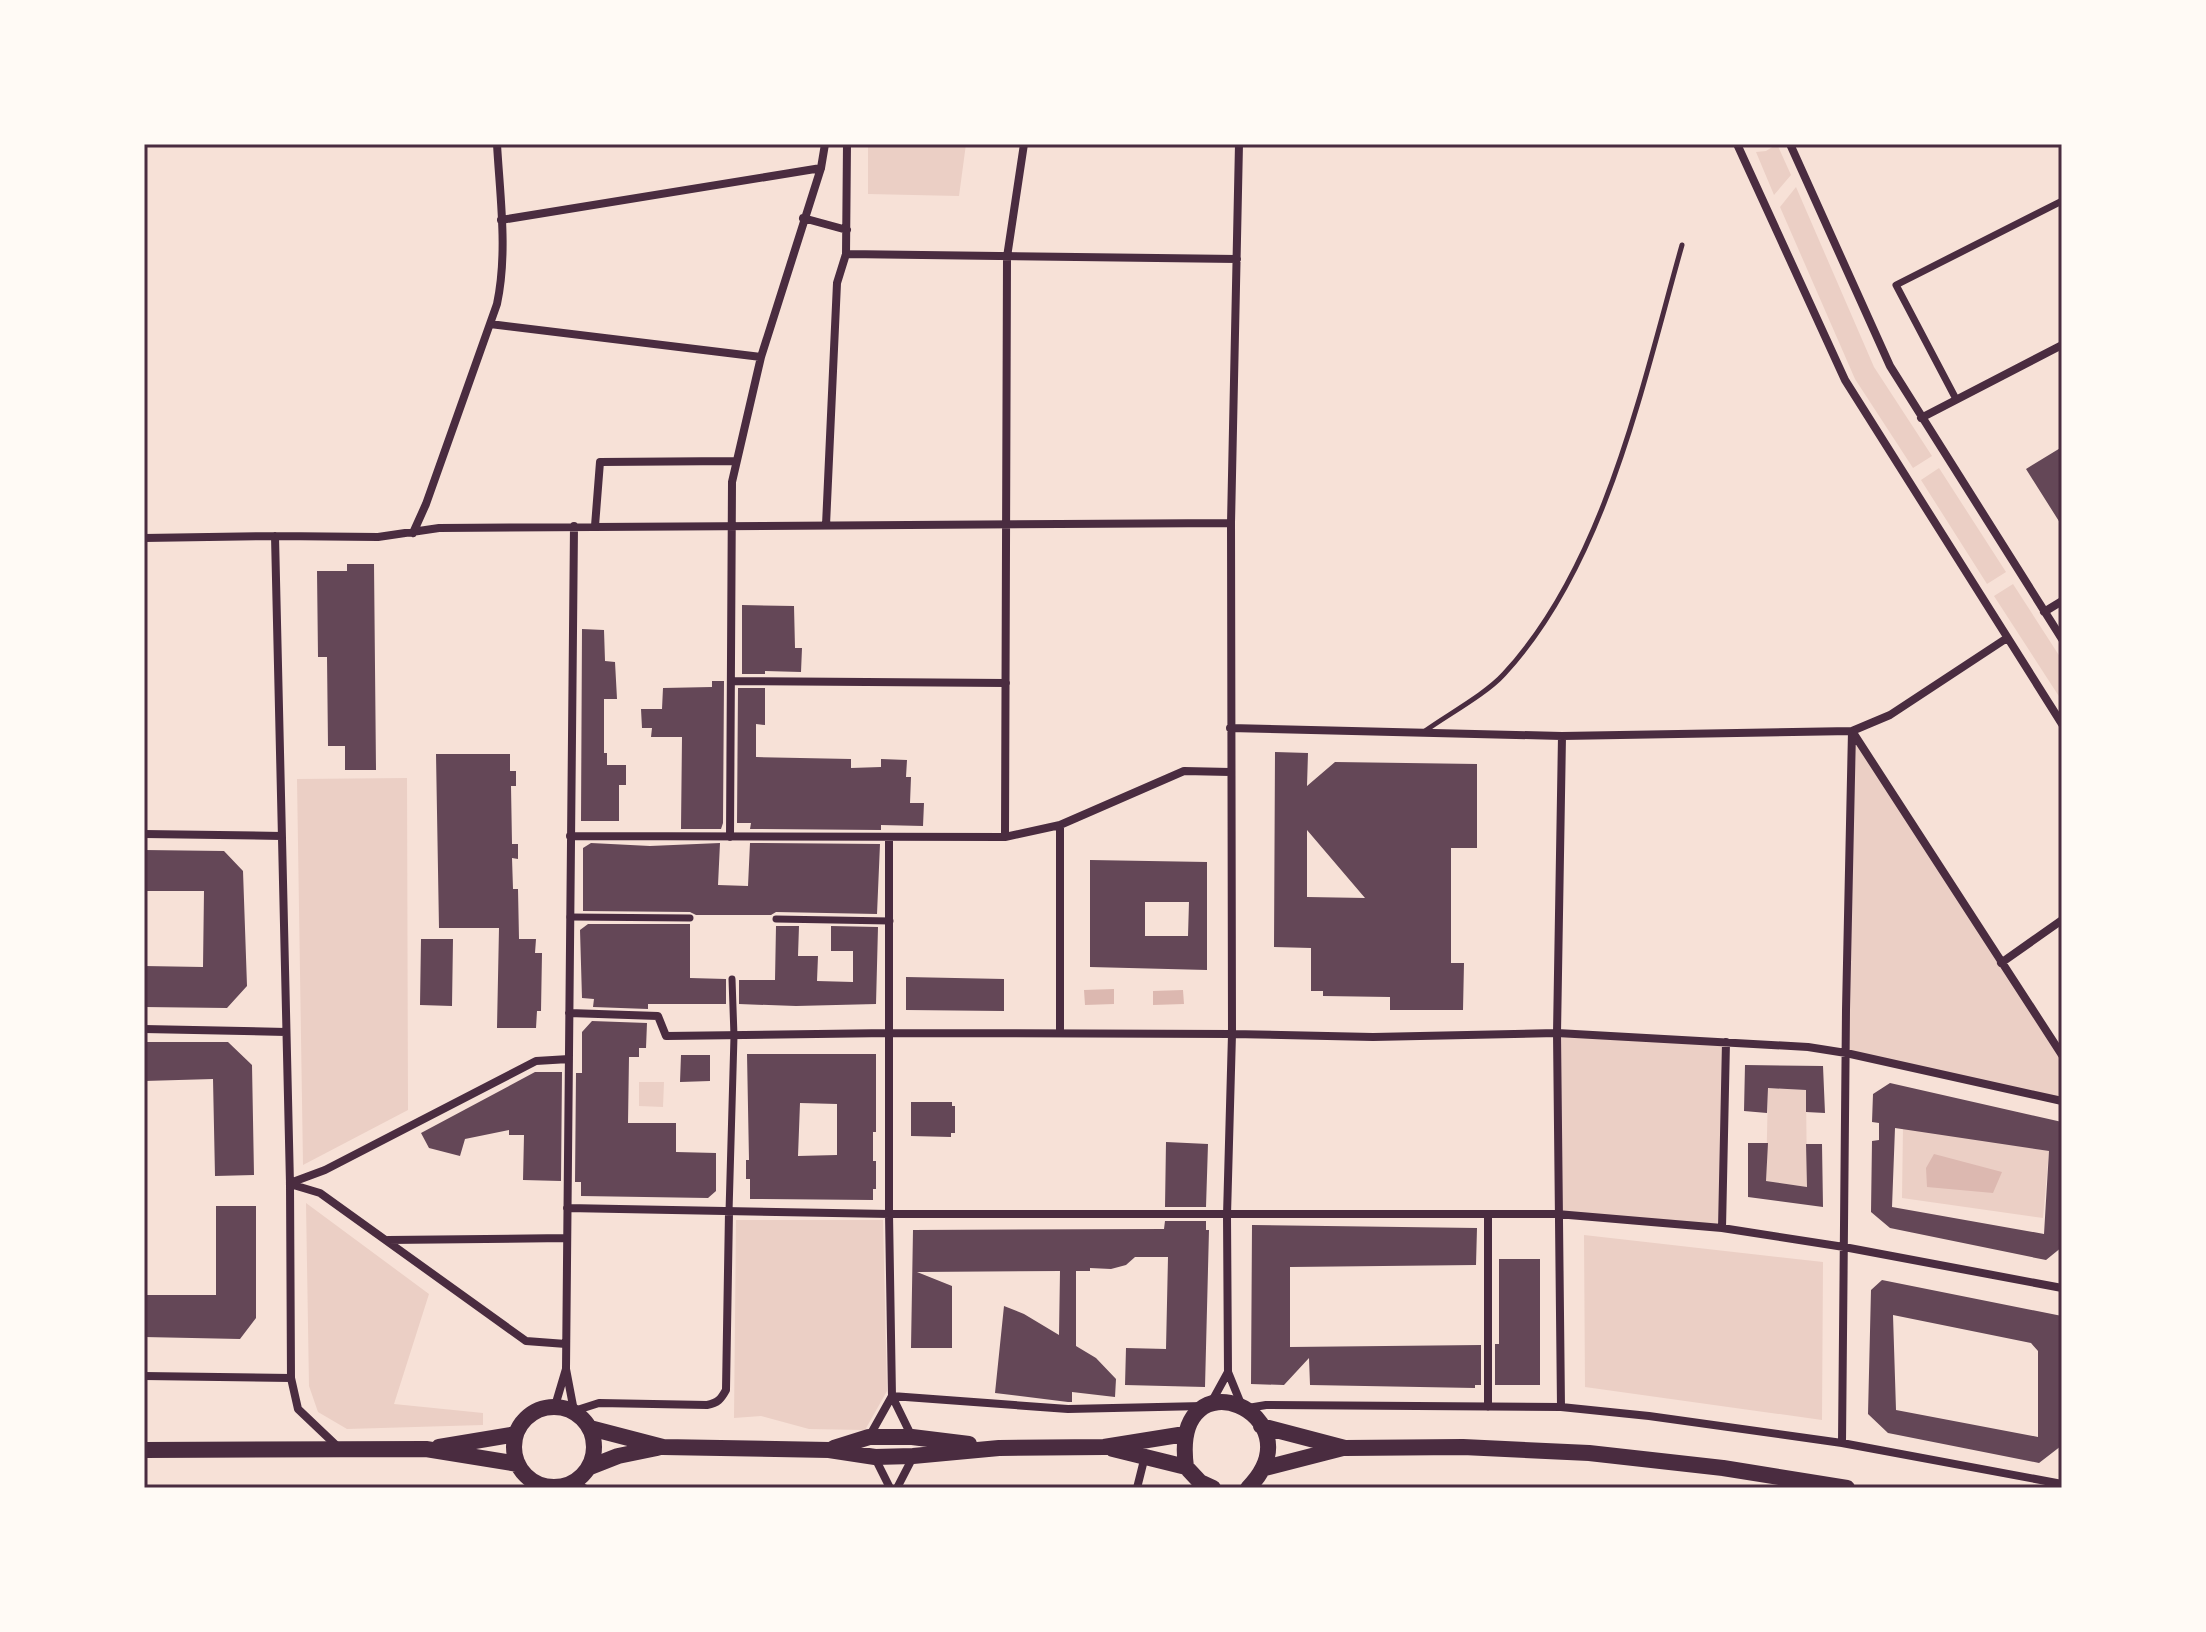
<svg xmlns="http://www.w3.org/2000/svg" width="2206" height="1632" font-family="Raleway,sans-serif">
<style>
.green{fill:#ebcfc5}
.water{fill:#dcb8b0}
.building{fill:#644757;fill-rule:evenodd}
.lines{fill:none;stroke-linecap:round;stroke-linejoin:round}
.service{stroke:#4a2c40;stroke-width:5}
.pedestrian{stroke:#4a2c40;stroke-width:7}
.minor{stroke:#4a2c40;stroke-width:8}
.secondary{stroke:#4a2c40;stroke-width:16}
.neatline{fill:none;stroke:#4a2c40;stroke-width:3}
</style>
<rect width="100%" height="100%" fill="#f7e1d7"/>
<path class="green" d="M868,144h98l-7,52 -91,-2z
M1777,144l14,31 -17,20 -18,-43 10,-1z
M1796,187l78,180 58,89 -19,12 -58,-89 -75,-172z
M1939,468l67,104 -19,12 -66,-104z
M2013,584l49,76v41l-68,-105z
M1852,731l210,323v47l-216,-48z
M407,778l1,332 -105,55 -6,-386z
M1557,1033l169,9 -4,186 -165,-14z
M639,1082h25l-1,25 -24,-1z
M1768,1088l38,2 1,97 -41,-6z
M1903,1127l146,24 -6,67 -141,-20z
M306,1203l123,91 -35,110 89,9v12l-136,4 -29,-17 -9,-26z
M736,1220h147l4,171 -22,39 -56,-1 -48,-13 -27,2z
M1584,1235l239,27 -1,158 -237,-33z"/>
<path class="water" d="M1114,989v15l-29,1 -1,-15z
M1183,990l1,14 -31,1v-14z
M1934,1154l68,18 -9,21 -66,-6 -1,-19z"/>
<path class="building" d="M2062,447v79l-36,-57z
M347,564h27l2,206h-31v-24h-17l-1,-89h-9l-1,-86h30z
M742,605l52,1 1,42h7l-1,24 -36,-1v3h-23z
M582,629l22,1 1,31 10,1 2,37h-13v54h3v12h19v20h-7v36h-38z
M712,681h12l-1,142 -2,6h-40l1,-92h-31l1,-9h-10l-1,-19h21l1,-21 49,-1z
M738,688h27v37l-9,-1v33l95,2v9l30,-1v-8l26,1 -1,17h5l-1,26h14l-1,23 -42,-1v5l-131,-1 1,-6h-14z
M1275,752l33,1 -1,33 28,-24 142,2v84h-26v115h13l-1,47h-73v-13l-67,-1v-5h-12v-43l-37,-1zM1307,830l58,68 -58,-1z
M436,754h74v17h6v15h-5l1,58h6v15l-6,-1 1,31h5l1,50h17l-1,14h7l-1,58h-4l-1,17h-39l2,-100h-60z
M591,843l59,3 70,-3 -2,42 30,1 2,-43 130,1 -3,70 -101,-2 -5,3h-75l-6,-3 -107,-1v-63z
M144,850l80,1 19,20 4,115 -20,22 -83,-1v-41l59,1 1,-76h-60z
M1090,860l117,2v108l-117,-3zM1145,902h44l-1,34h-43z
M588,924h102v54l36,1v25h-78v5l-55,-2 1,-8 -12,-1 -2,-68z
M776,926h23l-1,30h20l-1,25 36,1v-31h-22v-25l47,1 -2,77 -80,2 -57,-2v-24h36z
M421,939h32l-1,67 -32,-1z
M906,977l98,2v32l-98,-1z
M592,1021l55,2 -1,25h-7v9h-10l-1,66h48v29l40,1v38l-8,7 -127,-2v-14h-6l1,-109h6v-41z
M144,1042h84l24,23 2,110 -39,1 -2,-97 -69,2z
M747,1054h129v78h-3v29h3v28h-3v11l-123,-1v-20h-4v-19h3zM800,1103l37,1v51l-39,1z
M681,1055h29v26l-30,1z
M1745,1065l78,1 2,47 -19,-1v-22l-38,-2 -1,25 -23,-2z
M535,1072h27l-1,109 -38,-1 1,-45h-15v-5l-44,9 -5,17 -31,-8 -8,-15z
M1890,1083l172,39v125l-16,13 -156,-32 -19,-16 1,-71 7,-1v-17l-7,-1 1,-28zM1895,1128l154,23 -5,83 -152,-27z
M911,1102h41v4h3v27h-4v4l-40,-1z
M1166,1142l42,2 -2,63h-41z
M1748,1143h20l-2,38 41,6 -1,-43h16l1,63 -75,-10z
M216,1206h40v112l-16,21 -96,-2v-42h72z
M1165,1221h41v9h3l-4,157 -80,-2 1,-37 40,1 2,-92h-33l-9,8 -15,4 -21,-1v3h-14v75l20,12 20,21 -1,18 -43,-5v10h-4l-73,-9 9,-87 20,8 35,21 1,-64 -143,1 35,14v62h-41l2,-118 251,-1z
M1252,1225l225,3 -1,37 -186,2v80l191,-2v40h-6v3l-165,-3 -1,-27 -25,27 -33,-1z
M1499,1259h41v126h-45v-41h4z
M1882,1280l180,36 -1,130 -22,17 -151,-30 -20,-19 3,-124zM1893,1315l138,28 7,8v86l-142,-27z"/>
<g class="lines">
<path class="service" d="M1425,731c22,-16 61,-37 79,-57 101,-109 138,-288 178,-429"/>
<path class="pedestrian" d="M1956,399l-60,-114 166,-84
M570,917l120,1
M776,919l114,2
M729,1212l5,-176 -2,-57"/>
<path class="minor" d="M1239,144l-8,379 1,511 -5,181 1,157 13,32
M1737,144l108,236 217,344
M1790,144l100,222 172,273
M803,218l44,12
M501,220l320,-52
M846,254l391,5
M490,324l271,33
M1921,418l141,-73
M826,525l11,-242 9,-29 1,-110
M595,526l5,-64 136,-1
M413,533l13,-29 71,-200c11,-52 3,-107 0,-160
M275,536l15,648 1,194 7,31 41,39
M144,538l131,-2 103,1 61,-9 792,-5
M2044,612l18,-11
M731,681l275,2
M1230,728l332,8 290,-5 38,-16 117,-77
M1852,731l210,324
M1060,825v208
M144,834l138,2
M570,836l435,1 55,-12 124,-54 46,1
M730,837l2,-355 29,-125 60,-189 4,-24
M1005,837l2,-580 17,-113
M889,838v376l3,182 20,41
M2001,963l61,-43
M569,1013l89,3 8,20 224,-3 342,1 141,3 184,-4 251,14 38,6 216,48
M144,1029l142,3
M290,1183l35,-13 211,-109 33,-2
M290,1184l30,9 206,148 40,3
M567,1208l322,6h668l165,14 122,19 218,41
M1488,1214v193
M1722,1228l4,-186
M388,1240l179,-2
M566,1369l8,-843
M144,1376l147,2
M892,1396l176,13 135,-3
M1211,1403l17,-31
M555,1406l11,-37 8,42 25,-8 108,2c11,-2 14,-6 19,-15l3,-178
M1561,1407l-4,-374 5,-297
M1248,1408l18,-3 295,2 88,9 193,27 220,41
M869,1437l23,-41
M1842,1443l4,-433 6,-279
M875,1458l15,30
M533,1481l1,7
M567,1485l17,3
M897,1488l16,-31
M1137,1488l8,-32"/>
<path class="secondary" d="M514 1447a40 40 0 1 1 80 0a40 40 0 1 1-80 0Z
M1261,1426l84,22 118,-1 126,6 134,15 124,20
M590,1428l73,19 166,3 46,7 38,-1 86,-8 105,-1 81,-13
M439,1447l77,-13
M834,1448l35,-11h43l57,7
M1113,1449l73,18
M144,1450l282,-1 92,15
M590,1467l28,-11 39,-8
M1265,1468l78,-20
M1213,1488l-13,-6 -14,-15c-16,-118 135,-53 62,21"/>
</g>
<rect width="2206" height="1632" fill="none" stroke="#fffaf5" stroke-width="292"/>
<rect x="146" y="146" width="1914" height="1340" class="neatline"/>
</svg>
